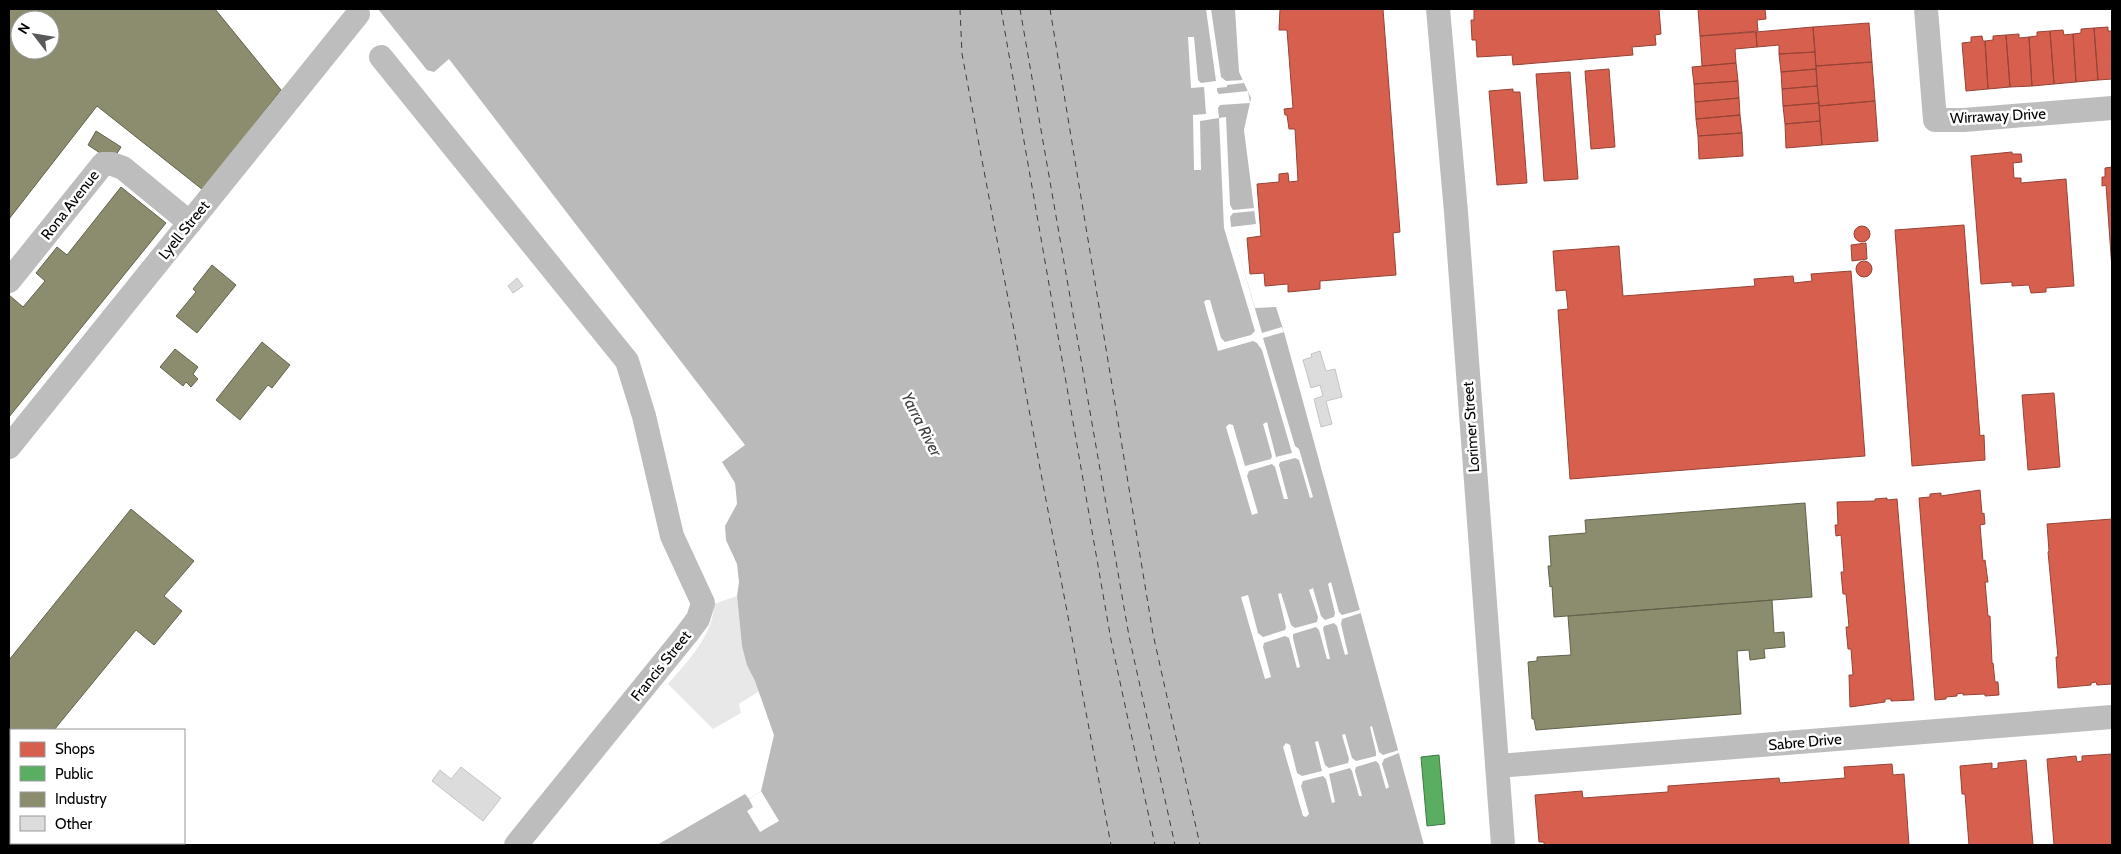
<svg xmlns="http://www.w3.org/2000/svg" width="2121" height="854" font-family="Cabin,sans-serif">
<style>
.green{fill:#e8e8e8}
.water{fill:#bababa}
.pier{fill:#fff}
.shops{fill:#d6604d;stroke:#964336}
.public{fill:#5aae61;stroke:#3f7a44}
.industry{fill:#8c8c6e;stroke:#62624d;fill-rule:evenodd}
.lines{fill:none;stroke-linecap:round;stroke-linejoin:round}
.ferry{stroke:#3e3e3e;stroke-width:1;stroke-dasharray:6 5;stroke-linecap:butt}
.building{fill:#dcdcdc;stroke:#c4c4c4}
.minor{stroke:#bdbdbd;stroke-width:24}
.labels{text-anchor:middle;stroke-width:5;stroke-linejoin:round;paint-order:stroke}
.street-label{font-size:15px;fill:#000;stroke:#fff}
.water-label{font-size:16px;font-style:italic;fill:#3e3e3e;stroke:#fff}
</style>
<rect width="100%" height="100%" fill="#fff"/>
<path class="green" d="M737,596l5,50 17,45 -20,13 2,9 -28,16 -45,-45c19,-22 46,-50 46,-80z"/>
<path class="water" d="M378,9h857l4,63 12,26 -7,32 12,94 -25,3 24,81 21,-1 8,25 140,513h-767l88,-51 4,5 12,-8 13,-56 -19,-54 -8,-16 -5,-19 -5,-50 2,-14 -2,-18 -11,-24 -1,-14 12,-22 -1,-12 -1,-9 -13,-21 23,-17 -296,-386 -15,13 -7,-2z"/>
<path class="pier" d="M1206,9h5l10,68 5,4 17,-1 1,3 -17,2v2l-10,1v3l2,3 29,-3 2,12 -30,2 -2,3 1,10 -19,3 1,49h-7l-1,-55 13,-1 -2,-27 -13,1 -3,-51h6l4,43 3,3 15,-2z
M1226,117l4,88 3,5 21,-2 1,3 -22,2 -3,4 1,9 31,107 20,-6 2,5 -21,6 32,108 4,3 14,48 -3,1 -11,-38 -4,-2 -15,4 -1,3 9,34h-4l-9,-32 -3,-3 -23,7 -2,5 11,37 -6,2 -26,-88 3,-3 4,1 12,41 26,-7 1,-3 -9,-32 4,-2 9,35 16,-4 -30,-103 -5,-7 -4,-2 -35,10 -14,-49 2,-2h4l11,38 4,4 26,-7 4,-4 -31,-103 -5,-110z
M1331,582l8,30 3,3 18,-5 1,3 -19,6 -1,5 7,30 -3,1 -8,-29 -3,-3 -10,3 -1,3 7,30h-3l-8,-29 -3,-3 -23,7v4l7,29 -3,1 -8,-30 -4,-2 -21,7 -1,4 8,30 -6,2 -24,-82 7,-2 10,38 5,4 22,-7 1,-3 -8,-33 3,-1 10,32 4,3 22,-6 1,-5 -9,-27 4,-2 8,28 4,4 9,-3 1,-4 -7,-29z
M1372,726l7,26 4,3 16,-5v3l-15,6 -2,5 7,23 -3,2 -7,-25 -3,-3 -20,6 -1,4 7,25h-3l-7,-25 -2,-3 -21,6 6,28 -3,1 -6,-24 -3,-3 -20,5 -2,5 8,28 -3,3 -3,-1 -20,-69 3,-4 4,2 7,28 5,3 20,-5 -7,-29 3,-1 7,24 4,3 19,-5 1,-4 -7,-24 3,-1 7,24 4,3 20,-5v-4l-6,-25z
M761,791l18,30 -19,11 -13,-21 6,-4 -4,-8z"/>
<path class="shops" d="M1280,9h103l17,223 -7,1 3,42 -76,6v8l-32,3v-8l-23,2 -1,-13 -14,1 -3,-36 14,-2 -4,-52 22,-2v-8l9,-1 1,9 9,-1 -3,-52h-6l-2,-14h-2l-1,-6 9,-1 -6,-78h-8z
M1474,9h185l2,25 -6,1 1,10 -24,2 1,8 -120,10 -1,-10 -35,2 -1,-17h-4l-1,-20h3z
M1698,9h67l1,10 -9,1 1,11 -58,5z
M1869,23l3,39 -56,4 -3,-39z
M1813,27l2,25 -36,2v-9l-22,2 -1,-15z
M2108,27v4h4v48l-14,1 -4,-52z
M2094,28l4,52 -22,2 -3,-48 8,-1v-4z
M2063,30l1,5 9,-1 3,48 -22,2 -4,-53z
M2050,31l4,53 -22,2 -3,-49 8,-1v-4z
M1756,32l1,15 -22,2 1,14 -34,3 -2,-30z
M2019,34v4l10,-1 3,49 -22,1 -4,-52z
M2006,35l4,52 -22,2 -3,-48 8,-1v-4z
M1982,36l1,5h2l3,48 -22,2 -4,-48 9,-1v-5z
M1815,52l1,17 -35,3 -2,-18z
M1872,62l3,39 -56,5 -3,-40z
M1736,63l2,18 -44,3 -2,-17z
M1609,69l6,78 -24,2 -6,-78z
M1816,69l1,17 -35,3 -1,-17z
M1570,72l8,107 -34,2 -8,-107z
M1738,81l1,17 -44,4 -1,-18z
M1817,86l2,17 -36,3 -1,-17z
M1513,89v3h7l7,91 -30,2 -8,-94z
M1739,98l1,17 -44,4 -1,-17z
M1875,101l3,40 -56,4 -3,-39z
M1819,103l1,18 -35,3 -2,-18z
M1740,115l2,18 -44,3 -2,-17z
M1820,121l2,24 -36,3 -1,-24z
M1742,133l1,23 -44,3 -1,-23z
M2012,152v2h9l1,8 -9,1 1,15h7v5l45,-4 8,107 -28,2v4l-15,1 -2,-8 -17,1v-4l-31,2 -10,-128z
M2112,167v102l-6,-84 -4,1v-9h3v-9z
M1964,225l16,211 4,-1 1,25 -73,6 -17,-236z
M1854 234a8 8 0 1 1 16 0a8 8 0 1 1-16 0Z
M1866,243l1,16 -15,2 -1,-16z
M1619,246l4,50 132,-10 -1,-7 39,-3 1,7 18,-2 -1,-7 40,-3 14,185 -295,23 -12,-169 10,-1 -2,-19 -10,1 -3,-40z
M1856 269a8 8 0 1 1 16 0a8 8 0 1 1-16 0Z
M2054,393l6,74 -32,3 -6,-75z
M1980,490l2,24 2,-1 1,11 -5,1 3,36 2,-1 3,22h-3l3,34h2l2,47h1l2,19h3l1,13 -14,1v-2l-22,1v-2l-6,1v2l-11,1v2l-11,1 -16,-202 11,-1v-3l11,-1v3z
M1887,498v2l10,-1 17,201 -23,1v-2h-6v3l-35,5 -1,-32h4l-2,-26h-3l-2,-22h3l-3,-33h-3l-2,-22h3l-3,-37 -5,1 -1,-11h3l-1,-23 38,-1v-2z
M2112,519v165l-15,1 -1,-3 -5,1v2l-33,3 -2,-31h2l-10,-105 1,-1 -2,-27z
M2112,754v91h-58l-7,-86 29,-3 1,6 5,-1v-5z
M2026,760l7,85h-64l-4,-51h-3l-2,-28 32,-3v6l6,-1v-5z
M1892,764l1,11 11,-1 5,71h-365v-3h-5l-4,-47 47,-4 1,7 85,-6v-6l111,-8 1,5 65,-5 -1,-11z"/>
<path class="public" d="M1439,755l6,69 -18,2 -6,-69z"/>
<path class="industry" d="M9,9h206l66,81 -78,100 -106,-84 -88,113zM20,20h30v30h-30z
M96,131l25,16 -9,14 -24,-16z
M121,187l45,36 -157,194v-122l14,12 22,-26 -9,-8 21,-26 10,8z
M212,265l24,20 -39,48 -21,-17 20,-24 -3,-3z
M262,342l28,23 -18,23 -4,-3 -28,35 -24,-20z
M175,349l23,18 -5,7 5,5 -7,8 -5,-5 -3,4 -23,-19z
M1805,503l7,94 -258,20 -2,-31 -2,1 -2,-21h3l-2,-30 37,-3 -1,-13z
M131,509l63,52 -30,35 18,15 -28,34 -18,-15 -82,100h-43v53l-2,3v-126z
M1772,600l2,33 10,-1 1,15 -21,2 1,9 -15,2 -1,-10 -12,1 4,63 -205,16 -2,-11h-2l-4,-57 9,-1v-4l34,-2 -3,-39z"/>
<g class="lines">
<path class="ferry" d="M960,9l2,45 149,791
M1001,9l110,631 44,205
M1020,9l109,627 46,209
M1050,9l103,625 47,211"/>
</g>
<path class="building" d="M517,278l6,8 -10,7 -5,-7z
M1320,351l6,20 9,-2 7,28 -16,4 6,23 -11,3 -7,-28 9,-3 -3,-11 -9,3 -8,-28 9,-3 -1,-3z
M461,767l40,31 -18,23 -51,-40 8,-11 11,9z"/>
<g class="lines">
<path class="minor" d="M1438,9l18,203 47,633
M1926,9l9,111h29l148,-12
M381,57l246,304 17,55 28,120 31,67 -5,16 -12,16 -170,210
M9,281l94,-117h9l11,4 67,55
M9,447l349,-433
M1497,766l615,-49"/>
</g>
<g class="labels">
<g class="street-label">
<text transform="translate(1998 116) rotate(-3)" y="5">Wirraway Drive</text>
<text transform="translate(70 205) rotate(-52)" y="5">Rona Avenue</text>
<text transform="translate(184 230) rotate(-51)" y="5">Lyell Street</text>
<text transform="translate(1471 427) rotate(-94)" y="5">Lorimer Street</text>
<text transform="translate(661 666) rotate(-51)" y="5">Francis Street</text>
<text transform="translate(1805 742) rotate(-5)" y="5">Sabre Drive</text>
</g>
<g class="water-label">
<text transform="translate(922 424) rotate(63)" y="6">Yarra River</text>
</g>
</g>
<rect width="2121" height="854" fill="none" stroke="#000000" stroke-width="20"/>
<rect x="10" y="729" width="175" height="115" fill="#ffffff" stroke="#999999"/>
<rect x="20" y="742" width="25" height="15" fill="#d6604d" stroke="#999999"/>
<text x="55" y="754" font-size="15" fill="#000000">Shops</text>
<rect x="20" y="766" width="25" height="15" fill="#5aae61" stroke="#999999"/>
<text x="55" y="779" font-size="15" fill="#000000">Public</text>
<rect x="20" y="792" width="25" height="15" fill="#8c8c6e" stroke="#999999"/>
<text x="55" y="804" font-size="15" fill="#000000">Industry</text>
<rect x="20" y="816" width="25" height="15" fill="#dcdcdc" stroke="#999999"/>
<text x="55" y="829" font-size="15" fill="#000000">Other</text>
<g transform="translate(35 35) rotate(301)"><circle r="24" fill="#ffffff" stroke="#999999"/>
<path d="M0-4L9 19L0 12L-9 19Z" fill="#595959"/>
<text y="-8" font-size="14" font-weight="bold" text-anchor="middle" fill="#000000">N</text>
</g>
</svg>
